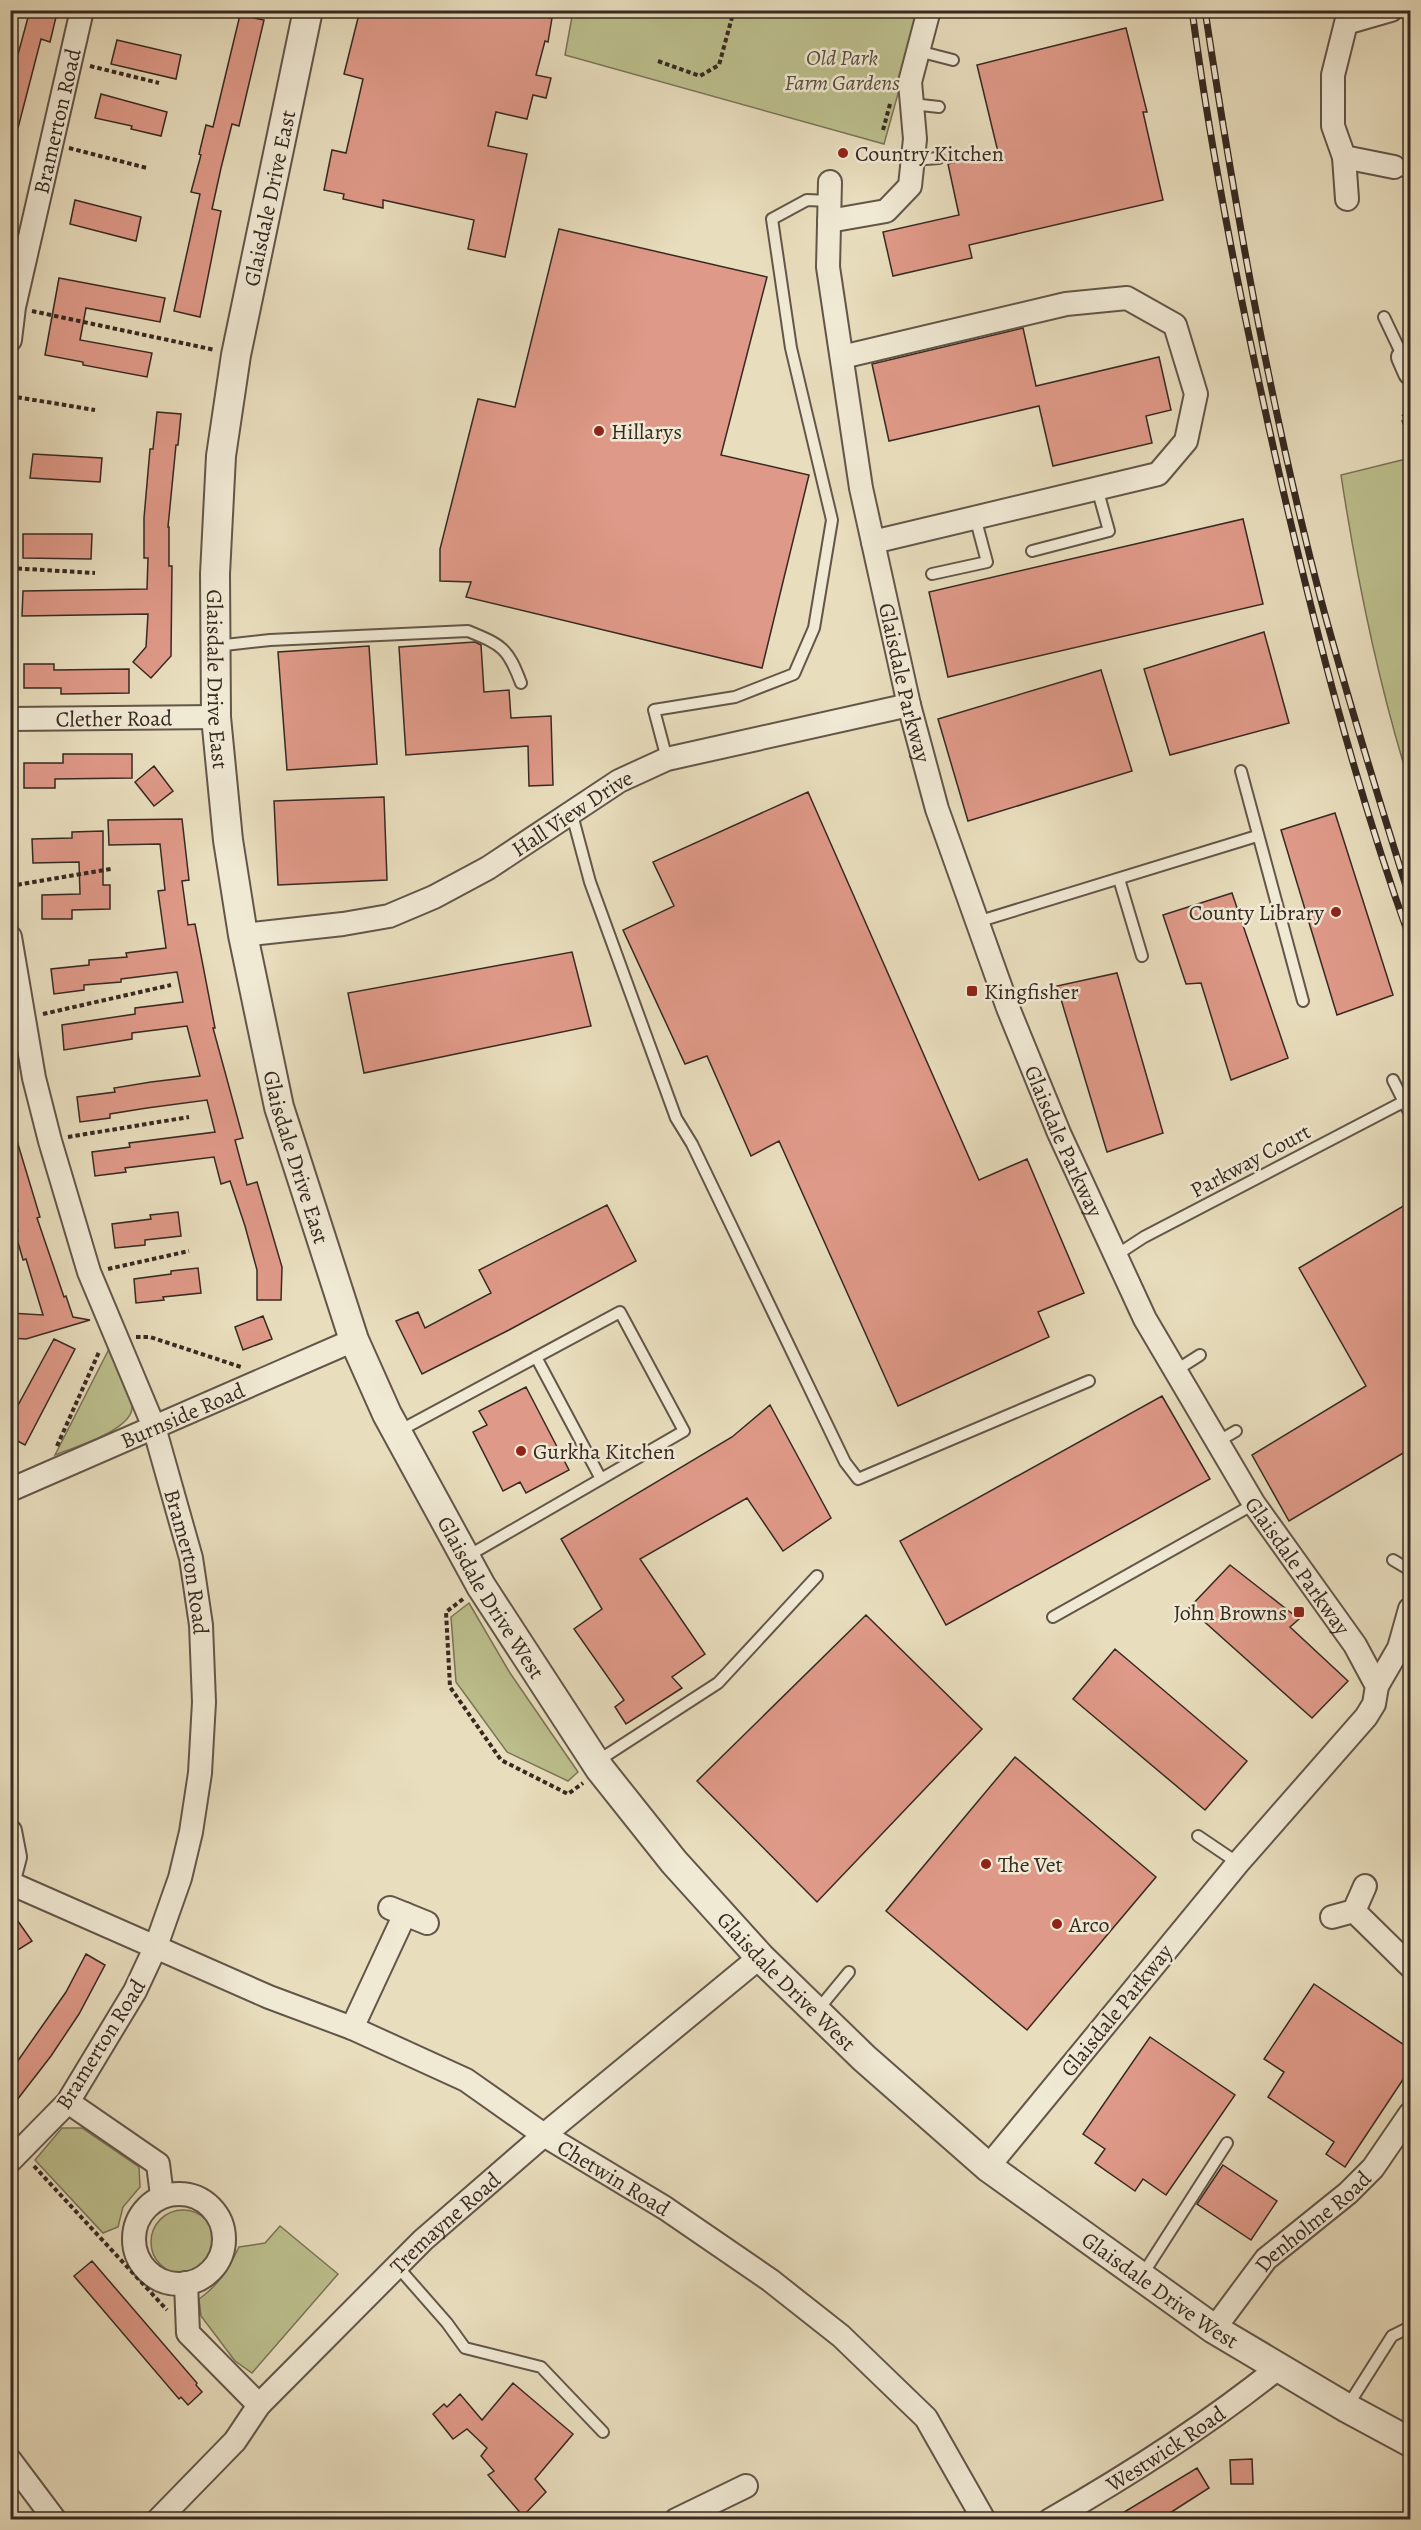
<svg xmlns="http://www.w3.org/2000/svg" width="1421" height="2530" font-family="Alegreya,serif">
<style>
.green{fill:#bcbf8d;stroke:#7a7458;stroke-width:1.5}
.building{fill:#df9988;stroke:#372922;stroke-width:1.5}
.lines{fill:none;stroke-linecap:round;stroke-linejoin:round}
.service-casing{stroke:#635649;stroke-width:14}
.minor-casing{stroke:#635649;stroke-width:26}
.tertiary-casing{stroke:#635649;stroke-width:32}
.path{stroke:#372922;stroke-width:4;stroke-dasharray:4.5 3;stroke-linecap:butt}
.service{stroke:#f0e9d4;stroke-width:10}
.minor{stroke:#f0e9d4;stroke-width:22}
.tertiary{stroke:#f0e9d4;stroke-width:28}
.rail-casing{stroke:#372922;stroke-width:7}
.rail{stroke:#f0e9d4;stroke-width:4.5;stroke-dasharray:14;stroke-linecap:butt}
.poi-dot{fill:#8f2418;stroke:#f0e9d4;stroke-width:2}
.labels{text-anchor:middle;stroke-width:5;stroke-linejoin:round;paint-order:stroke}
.park-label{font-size:22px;font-style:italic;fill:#584e3d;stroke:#f0e9d4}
.street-label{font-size:22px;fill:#372922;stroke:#f0e9d4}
.poi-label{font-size:22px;fill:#372922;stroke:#f0e9d4;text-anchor:start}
</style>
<rect width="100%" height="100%" fill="#e8ddbd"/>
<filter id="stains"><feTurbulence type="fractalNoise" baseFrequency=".00333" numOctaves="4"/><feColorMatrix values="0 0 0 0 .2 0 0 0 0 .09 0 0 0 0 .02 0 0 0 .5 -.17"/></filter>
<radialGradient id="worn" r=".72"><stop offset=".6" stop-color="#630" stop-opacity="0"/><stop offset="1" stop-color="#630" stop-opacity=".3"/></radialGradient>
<path class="green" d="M573,11h348l-37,133 -319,-89z
M1410,458v327c-32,-102 -53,-205 -69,-310z
M109,1349c6,13 22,45 23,58 1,23 -58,40 -77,48z
M469,1603l41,70 68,99 -10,9 -61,-29 -51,-70 -5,-65z
M62,2128h20l57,39 1,20 -17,20 -5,20 -15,6 -68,-73z
M151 2242a32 32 0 1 1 64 0a32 32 0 1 1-64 0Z
M280,2226l58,48 -86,99 -17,-12 -34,-45 -2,-17c20,-14 30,-31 40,-52l26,-4z"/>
<path class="building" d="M30,10l27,3 -7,29 -9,-3 -23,89h-8v-72l7,2z
M360,10h150l42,8 -4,24 -3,-1 -9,34 15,3 -5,20 -13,-3 -6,24 -31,-7 -8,34 39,8 -22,103 -37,-8 6,-29 -91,-20v8l-40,-9 1,-5 -20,-4 8,-40 14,3 17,-74 -19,-5z
M240,15l24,5 -25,106 -7,-2 -11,44 -9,41 9,2 -21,106 -26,-6 26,-117 -9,-2 10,-37 -2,-1 7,-29 7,2z
M1126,28l21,84h-4l20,88 -194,45 3,13 -79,18 -10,-44 76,-17 -11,-51 50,-12 -21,-87z
M117,40l64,15 -5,24 -65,-15z
M101,94l66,18 -6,24 -30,-7 1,-3 -37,-8z
M75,200l66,17 -5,24 -66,-17z
M559,229l208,48 -46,178 88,20 -47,193 -296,-71 5,-15 -31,-1v-32l38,-150 37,8z
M59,278l106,20 -5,24 -74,-14 -6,32 72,13 -5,24 -64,-12v-3l-38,-7z
M1023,328l13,58 123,-29 12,53 -25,6 6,27 -99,23 -14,-60 -150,35 -17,-77z
M157,412l24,2 -3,31h-2l-8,82h1v39h3l-1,90 -20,22 -18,-16 13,-15 2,-33 -126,2 1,-25 124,-2 1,-31h-4v-40l6,-69h3z
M33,454l69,4 -2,24 -70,-4z
M1243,519l20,85 -315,73 -19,-85z
M23,534h69l-1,25 -68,-1z
M1264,632l25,91 -119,32 -26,-86z
M475,642l6,3 3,47 25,-2 2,28 40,-2 2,69 -24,1 -1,-40 -122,9 -7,-108z
M369,646l8,118 -90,6 -9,-118z
M24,664h30v6l75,-1v24l-68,1v-6h-37z
M1101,670l31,101 -164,50 -30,-102z
M63,754h69v24l-77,1v9h-31v-25h39z
M154,766l19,25 -19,15 -19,-24z
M808,792l171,388 48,-21 57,134 -46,19 11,25 -151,69 -119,-265 -28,15 -44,-100 -22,8 -62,-134 51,-24 -21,-44z
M384,797l3,83 -109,5 -4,-84z
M1335,813l58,182 -56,20 -56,-185z
M182,819l7,61 -7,1 6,44 7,-1 20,104h-2l30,110 -8,2 12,45 10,-3 25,85 -1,33h-24v-30l-12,-44 -15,-45 -9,3 -7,-27 -89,11 1,4 -31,4 -3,-24 38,-5 -1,-4 86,-11 -8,-32 -60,8 -37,6v4l-30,4 -3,-25 38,-5 -1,-4 37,-6 49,-6 -13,-50 -55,7v6l-68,11 -2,-25 73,-11v-6l48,-6 -6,-30 -56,7v3l-37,3v5l-30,4 -3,-25 38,-4v-5l38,-3 -1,-4 40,-5 -8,-57 7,-1 -5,-46 -51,1 -1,-25z
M103,831v54h7v24l-38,1v9h-30v-24l38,-1 -1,-32 -46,1 -1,-24 40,-1v-6z
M1232,893l56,165 -57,22 -30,-97 -15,1 -23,-69z
M572,952l19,74 -227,47 -16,-80z
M1117,973l46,160 -56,19 -50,-166z
M14,1131l26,86 -3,1 27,79 2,-1 7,21 17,3 -64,19 -16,-1v-25l33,2 -17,-56 -3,1 -8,-28 3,-1 -8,-25v-74z
M1410,1202v247l-121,72 -37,-66 114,-69 -67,-118z
M607,1205l29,56 -127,69 -87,44 -26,-53 22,-9 7,16 66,-35 -12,-23z
M178,1212l3,24 -36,4v5l-30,3 -3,-24 39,-5 -1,-4z
M198,1268l3,25 -38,4 1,3 -28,3 -2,-24 37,-5v-3z
M263,1316l9,23 -29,11 -8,-23z
M54,1339l21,10 -50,96 -15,-8v-17z
M526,1387l43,83 -43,23 -6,-11 -17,9 -30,-59 14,-7 -8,-14z
M1162,1396l48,83 -264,146 -46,-84z
M770,1405l61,113 -48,33 -36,-53 -107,61 65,95 -33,23 10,11 -56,36 -11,-17 9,-7 -50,-71 28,-20 -41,-70 171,-102z
M1230,1565l69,54 -9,8 58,54 -36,37 -123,-110z
M866,1615l116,114 -165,173 -120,-121z
M1115,1649l132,112 -42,49 -132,-111z
M1015,1757l141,120 -129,153 -141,-119z
M10,1910l22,31 -22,14z
M86,1954l19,11 -26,49 -28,42 -41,53v-37l56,-80z
M1314,1984l96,65v20l-65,98 -19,-13 8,-12 -66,-45 16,-25 -20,-13z
M1150,2037l85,58 -69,100 -23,-16 -8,12 -40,-28 10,-14 -22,-15z
M1223,2165l54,36 -26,39 -54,-36z
M92,2261l105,122 -1,2 6,7 -14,13 -7,-8 -2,2 -105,-123z
M513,2383l60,51 -38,45 11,13 -23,24 -35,-41 6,-4 -13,-15 6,-8 -20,-19 -14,10 -20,-25 11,-10 3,3 13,-13 22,26z
M1252,2459l1,25h-22l-1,-24z
M1197,2468l12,20 -36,23 -14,9h-48z"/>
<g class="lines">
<defs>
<path id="service" d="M918,51l35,9
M912,104l27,3
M913,160l26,-2
M1394,167l16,6
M1384,317l19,40
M1032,551l77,-20 -12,-43
M932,574l55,-12 -12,-45
M216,646l54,-6 198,-9c34,14 40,17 53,52
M667,759l-13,-49 81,-13 59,-23 20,-46 18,-108 -41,-172 -19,-129 35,-19 22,1
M1241,771l62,230
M571,811l19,71 86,236 16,26 153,318 13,17 231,-98
M1119,879l23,77
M977,922l280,-86
M1393,1080l17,34
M1115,1256l29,-19 261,-136
M536,1357l65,122
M1175,1371l25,-16
M399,1431l221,-119 64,119 -218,126
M1217,1442l19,-11
M1393,1560l17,10
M1053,1617l201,-113
M596,1762l122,-79 99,-107
M1198,1836l40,27
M816,2012l33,-40
M397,2266l50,57 18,25 76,19 62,65
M1141,2277l86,-134
M1347,2407l45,-71 18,-9"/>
<g id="minor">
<path d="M1391,10l-45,13 -13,52v51l11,31 50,10"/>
<path d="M1344,157l3,42"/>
<path id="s1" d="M830,182l-2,85 33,221 48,217 28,104 71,199 51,125 86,186 109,185 101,141 22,41 -3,18 -8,13 -128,146 -250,304"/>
<path d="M829,221l57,-10 24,-25 5,-47 -5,-57 19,-72"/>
<path id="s2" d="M10,340l4,-33 68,-297"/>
<path d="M842,357l224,-53 61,-6 48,27 21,69 -10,47 -28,33 -285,68"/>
<path d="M1403,357l7,16"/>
<path id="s3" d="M10,719l206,-2"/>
<path id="s4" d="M243,935l100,-11 46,-8 45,-19 54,-29 131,-87 48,-22 242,-54"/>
<path id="s5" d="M10,937l24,141 16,63 39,131 65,155 37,131 10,67 3,77 -4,71 -9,59 -11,46 -24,68 -21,45 -67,111 -58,59"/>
<path id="s6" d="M10,1490l344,-150"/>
<path d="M1377,1686l22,-38 11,-39"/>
<path d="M10,1831l5,26 -5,19"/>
<path id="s7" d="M10,1883l259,114 83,31 114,52 78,55 121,73 105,72 71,56 85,82 58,102"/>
<path d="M390,1908l37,15"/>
<path d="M1354,1911l56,55"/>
<path d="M1332,1917l22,-6 11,-25"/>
<path d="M352,2028l53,-114"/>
<path d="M68,2102l90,62 4,32"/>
<circle cx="179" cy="2239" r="45"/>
<path d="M186,2283l2,50 71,72"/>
<path id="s8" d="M1214,2329l52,-70 82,-66 25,-25 37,-54"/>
<path d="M10,2460l45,60"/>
<path id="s9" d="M158,2520l77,-79 24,-36 164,-165 121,-105 216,-178"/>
<path d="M676,2520l70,-34"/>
<path id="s10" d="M1050,2520c79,-45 157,-95 228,-152"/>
</g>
<g id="tertiary">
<path id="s11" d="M308,10l-72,345 -15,101 -6,118 1,143 12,123 15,95 36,172 75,233 33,74 94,172 119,183 74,93 86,95 104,101 124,109 226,162 133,79 63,34"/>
</g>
</defs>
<use href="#service" class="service-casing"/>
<use href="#minor" class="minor-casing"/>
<use href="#tertiary" class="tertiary-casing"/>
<path class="path" d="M658,61l42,15 19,-11 15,-55
M90,66l69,17
M883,130l7,-26
M69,148l78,20
M32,311l183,39
M10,396l85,14
M1410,407l-7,10 7,45
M10,568l85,5
M10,886l101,-17
M43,1014l128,-29
M68,1137l121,-20
M108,1269l81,-18
M136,1337h14l91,30
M57,1446l42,-94
M463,1599l-17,13 4,75 51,73 67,34 15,-11
M34,2166l133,144"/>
<use href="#service" class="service"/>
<use href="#minor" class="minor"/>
<use href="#tertiary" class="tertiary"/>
<defs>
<path id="rail" d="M1192,10c21,158 53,313 88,467 36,156 76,312 130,462
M1205,10c30,198 65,396 116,590 27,100 58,200 89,299"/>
</defs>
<use href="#rail" class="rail-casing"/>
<use href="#rail" class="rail"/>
</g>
<g class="poi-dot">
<circle cx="843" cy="153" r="6"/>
<circle cx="599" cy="431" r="6"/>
<circle cx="1336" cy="912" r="6"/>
<rect x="966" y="985" width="12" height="12" rx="3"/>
<circle cx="521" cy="1451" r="6"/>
<rect x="1293" y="1606" width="12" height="12" rx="3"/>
<circle cx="986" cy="1864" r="6"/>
<circle cx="1057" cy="1924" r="6"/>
</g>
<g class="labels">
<g class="park-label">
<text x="842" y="65">Old Park<tspan x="842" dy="25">Farm Gardens</tspan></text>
</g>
<g class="street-label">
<text dy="8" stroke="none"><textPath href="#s2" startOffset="224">Bramerton Road</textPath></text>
<text transform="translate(269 198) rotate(-78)" y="8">Glaisdale Drive East</text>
<text dy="8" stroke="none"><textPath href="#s11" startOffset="678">Glaisdale Drive East</textPath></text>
<text dy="8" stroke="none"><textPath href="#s1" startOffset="508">Glaisdale Parkway</textPath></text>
<text dy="8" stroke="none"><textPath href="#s3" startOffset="104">Clether Road</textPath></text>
<text dy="8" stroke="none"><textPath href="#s4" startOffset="358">Hall View Drive</textPath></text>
<text dy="8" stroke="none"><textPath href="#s1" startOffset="994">Glaisdale Parkway</textPath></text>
<text dy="8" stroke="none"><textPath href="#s11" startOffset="1164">Glaisdale Drive East</textPath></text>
<text transform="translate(1250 1160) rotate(-28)" y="8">Parkway Court</text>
<text dy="8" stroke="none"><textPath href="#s6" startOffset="188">Burnside Road</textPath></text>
<text dy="8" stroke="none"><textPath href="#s5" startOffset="652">Bramerton Road</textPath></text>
<text dy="8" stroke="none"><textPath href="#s1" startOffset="1480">Glaisdale Parkway</textPath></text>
<text dy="8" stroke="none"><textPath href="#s11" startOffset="1648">Glaisdale Drive West</textPath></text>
<text dy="8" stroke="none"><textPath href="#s11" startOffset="2134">Glaisdale Drive West</textPath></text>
<text transform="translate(1116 2010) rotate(-51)" y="8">Glaisdale Parkway</text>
<text transform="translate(100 2044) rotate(-58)" y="8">Bramerton Road</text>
<text dy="8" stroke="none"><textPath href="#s7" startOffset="674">Chetwin Road</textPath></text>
<text dy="8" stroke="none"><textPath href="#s8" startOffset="147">Denholme Road</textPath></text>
<text dy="8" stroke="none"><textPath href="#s9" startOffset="414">Tremayne Road</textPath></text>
<text dy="8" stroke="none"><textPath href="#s11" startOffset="2620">Glaisdale Drive West</textPath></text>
<text dy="8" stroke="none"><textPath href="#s10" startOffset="136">Westwick Road</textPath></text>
</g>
<g class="poi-label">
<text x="855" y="161">Country Kitchen</text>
<text x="611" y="439">Hillarys</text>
<text x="1324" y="920" text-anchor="end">County Library</text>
<text x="984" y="999">Kingfisher</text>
<text x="533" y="1459">Gurkha Kitchen</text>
<text x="1287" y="1620" text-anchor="end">John Browns</text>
<text x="998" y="1872">The Vet</text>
<text x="1069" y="1932">Arco</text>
</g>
</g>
<rect width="1421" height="2530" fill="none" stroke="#e8ddbd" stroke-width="36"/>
<rect x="12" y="12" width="1397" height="2506" fill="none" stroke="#372922" stroke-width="3"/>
<rect x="18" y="18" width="1385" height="2494" fill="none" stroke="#372922" stroke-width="1.5"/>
<rect width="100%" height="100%" filter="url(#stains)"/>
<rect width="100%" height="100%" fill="url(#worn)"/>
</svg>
